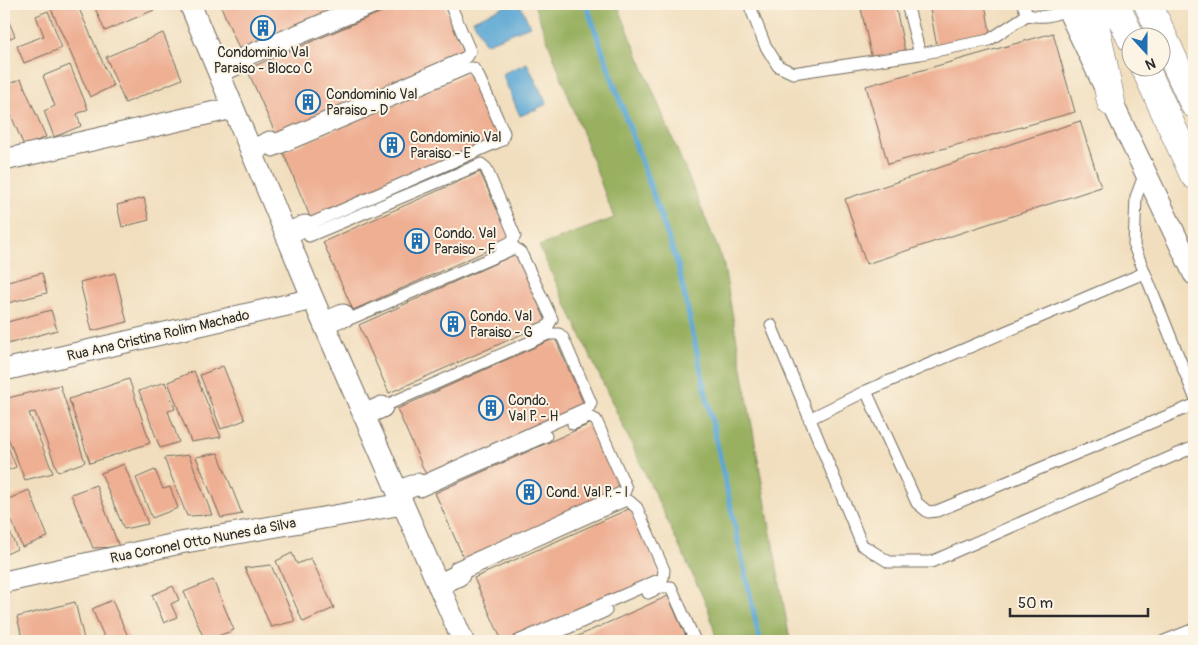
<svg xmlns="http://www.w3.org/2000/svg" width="1198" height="645" font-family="Pangolin,sans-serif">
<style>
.forest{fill:#98b061;stroke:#626e46}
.water{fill:#5ba7d4;stroke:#436980}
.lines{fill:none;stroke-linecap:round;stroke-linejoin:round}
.stream{stroke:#5ba7d4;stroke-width:5.5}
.building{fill:#eeaf93}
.service-casing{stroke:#706a5e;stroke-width:13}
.minor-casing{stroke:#706a5e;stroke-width:23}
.trunk-casing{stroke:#706a5e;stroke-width:29}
.service{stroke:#fff;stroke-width:11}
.minor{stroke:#fff;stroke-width:21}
.trunk{stroke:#fff;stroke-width:28}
.labels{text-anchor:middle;stroke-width:4;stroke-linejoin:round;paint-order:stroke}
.poi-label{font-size:14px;fill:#2b2b2b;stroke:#fcf5e5;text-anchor:start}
.street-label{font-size:14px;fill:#2b2b2b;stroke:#fcf5e5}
</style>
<rect width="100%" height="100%" fill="#fcf5e5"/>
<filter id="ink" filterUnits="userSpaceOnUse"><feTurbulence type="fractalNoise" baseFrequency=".02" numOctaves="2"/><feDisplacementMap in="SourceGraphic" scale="10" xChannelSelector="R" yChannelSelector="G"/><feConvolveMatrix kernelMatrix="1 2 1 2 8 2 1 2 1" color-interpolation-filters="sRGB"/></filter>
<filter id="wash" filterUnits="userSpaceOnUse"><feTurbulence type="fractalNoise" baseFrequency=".0096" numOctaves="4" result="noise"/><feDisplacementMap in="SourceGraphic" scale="20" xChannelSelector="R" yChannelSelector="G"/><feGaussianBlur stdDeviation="1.12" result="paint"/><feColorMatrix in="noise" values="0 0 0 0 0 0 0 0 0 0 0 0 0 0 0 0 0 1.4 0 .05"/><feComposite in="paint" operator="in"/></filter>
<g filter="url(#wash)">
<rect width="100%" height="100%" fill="#f1debe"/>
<path class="forest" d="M534,4h83l106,257 67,380h-73l-9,-33 -169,-362 75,-28z"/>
<path class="water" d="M510,4h10l10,22 -45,18 -12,-24z
M527,63l20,41 -11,5 1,2 -3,-1 -14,6 -18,-42z"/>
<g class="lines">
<path class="stream" d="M586,4l92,261 82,376"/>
</g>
<g id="blocks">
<path class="building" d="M49,4h28l36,82 -23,11z
M93,4h59l2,6 -49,21z
M220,4h132l-112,47z
M400,4h44l21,51 -189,80 -29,-66z
M860,4h35l10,47 -33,8z
M929,4h56l6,33 -54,10z
M4,10l11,26 -11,5z
M48,11l14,37 -38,15 -7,-17 27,-10 -8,-20z
M163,33l19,46 -57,24 -19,-46z
M1053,33l22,79 -187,52 -22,-78z
M70,65l18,44 -11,5 4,12 -27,11 -10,-26 11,-5 -12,-30z
M472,72l29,66 -190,81 -28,-67z
M21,79l25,58 -22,9 -20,-47v-13z
M1080,121l21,66 -235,77 -21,-65z
M480,172l31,68 -158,70 -30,-68z
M144,198l5,22 -27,7 -5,-22z
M516,254l31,69 -158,70 -30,-68z
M42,273l5,20 -43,11v-21z
M115,273l12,49 -35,9 -12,-49z
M51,310l6,20 -53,15v-22z
M555,338l30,69 -158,70 -30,-68z
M223,366l22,54 -24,9 -21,-54z
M194,371l27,66 -30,5 -23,-60z
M129,379l21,64 -60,20 -21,-64z
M165,382l10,27 -7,2 11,31 -19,6 -21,-57z
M60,385l25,77 -27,10 -23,-60 -6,1 24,60 -28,7 -21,-52v-29z
M592,423l30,68 -157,70 -30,-68z
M4,437l12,30 -12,5z
M218,453l24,61 -21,4 -25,-61z
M189,455l23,60 -25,1 -23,-58z
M124,464l24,60 -24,5 -23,-56z
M155,470l8,19 7,-2 8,21 -26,10 -16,-40z
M96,485l23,62 -26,1 -22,-54z
M29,490l19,47 -26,10 -18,-46z
M631,508l29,67 -148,66h-10l-28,-63z
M4,519l13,30 -13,6z
M292,553l5,11 14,-6 23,50 -31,14 -27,-61z
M271,565l24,56 -24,6 -26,-59z
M213,580l21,50 -29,11 -21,-49z
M173,586l6,14 -8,4 6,13 -13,6 -12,-28z
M668,596l20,45h-121z
M112,600l18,41h-24l-14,-32z
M75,602l9,37 -9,2h-52l-6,-24z"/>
</g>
</g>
<g filter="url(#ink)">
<use href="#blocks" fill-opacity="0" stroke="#706a5e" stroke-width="1"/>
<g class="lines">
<defs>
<path id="service" d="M749,4l16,41 13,21 15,7 127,-19 69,-14 38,-25
M907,4l13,50
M1023,4l4,11c16,3 26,1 40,-6
M243,53l116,-49
M237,64l146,-60
M270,142l196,-85 4,-6 -20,-47
M273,151l195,-83h5l4,5 27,60 -2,7 -4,2 -193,84
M1145,173l-9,24 -2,49 60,149
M309,236l172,-72 5,4 29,68 -4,6 -10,5
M345,321l170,-73 6,5 31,66 -4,7 -12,5
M771,325l91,220 27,17h42l263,-115
M866,391l51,112 11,9 9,-1 257,-106
M382,407l166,-73h11l4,4 28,65 -2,4 -172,77
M809,419l57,-28 278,-118
M420,491l126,-55
M456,567l169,-76 1,-3 -30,-68 -7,-3 -16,7
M459,575l165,-74h5l8,7 27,62 -1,8 -145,63
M648,593l13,-6h10l24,54
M539,641l67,-30
M1164,641l30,-12"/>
<path id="minor" d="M190,4l123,295 150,342
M1065,4l129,270
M219,72l18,-8
M251,151l19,-9
M4,160l229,-52
M286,234l19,-8
M324,323l19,-8
M4,370l309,-71
M364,415l18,-8
M398,492l19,-8
M4,582l176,-39 223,-39
M438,585l21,-10"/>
<path id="trunk" d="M1091,4l20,98
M1115,4l16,34
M1148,4l46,100
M1145,68l49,107"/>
</defs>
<use href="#service" class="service-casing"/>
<use href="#minor" class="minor-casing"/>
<use href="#trunk" class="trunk-casing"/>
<use href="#service" class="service"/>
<use href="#minor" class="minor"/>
<use href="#trunk" class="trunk"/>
</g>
</g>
<defs>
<symbol id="building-ring" viewBox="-11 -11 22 22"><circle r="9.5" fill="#fcf5e5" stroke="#1f6fb2" stroke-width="1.5"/><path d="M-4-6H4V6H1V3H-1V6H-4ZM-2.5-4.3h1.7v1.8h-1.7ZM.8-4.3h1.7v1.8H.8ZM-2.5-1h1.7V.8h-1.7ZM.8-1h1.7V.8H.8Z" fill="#1f6fb2"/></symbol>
</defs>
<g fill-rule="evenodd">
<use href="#building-ring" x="249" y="14" width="28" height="28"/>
<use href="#building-ring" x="294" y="88" width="28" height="28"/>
<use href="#building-ring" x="378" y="131" width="28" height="28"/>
<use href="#building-ring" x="403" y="227" width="28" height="28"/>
<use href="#building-ring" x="439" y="310" width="28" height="28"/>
<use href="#building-ring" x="477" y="394" width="28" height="28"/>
<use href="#building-ring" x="515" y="478" width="28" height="28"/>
</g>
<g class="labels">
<g class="poi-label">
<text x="263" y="57" text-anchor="middle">Condominio Val<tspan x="263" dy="16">Paraiso - Bloco C</tspan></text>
<text x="326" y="99">Condominio Val<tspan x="326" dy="16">Paraiso - D</tspan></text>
<text x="410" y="142">Condominio Val<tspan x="410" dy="16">Paraiso - E</tspan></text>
<text x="434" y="238">Condo. Val<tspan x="434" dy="16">Paraiso - F</tspan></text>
<text x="470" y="321">Condo. Val<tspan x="470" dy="16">Paraiso - G</tspan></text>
<text x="508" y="405">Condo.<tspan x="508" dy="16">Val P. - H</tspan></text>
<text x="546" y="497">Cond. Val P. - I</text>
</g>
<g class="street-label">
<text transform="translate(158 335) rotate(-13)" y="5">Rua Ana Cristina Rolim Machado</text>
<text transform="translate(203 540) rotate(-11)" y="5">Rua Coronel Otto Nunes da Silva</text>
</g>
</g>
<rect width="1198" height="645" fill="none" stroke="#fcf5e5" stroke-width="20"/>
<g transform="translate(1146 52) rotate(159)"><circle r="24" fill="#fcf5e5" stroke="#a8a49b"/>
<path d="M0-4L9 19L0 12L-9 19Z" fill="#1f6fb2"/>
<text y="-8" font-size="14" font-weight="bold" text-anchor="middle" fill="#2b2b2b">N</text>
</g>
<path d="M1010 608v8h138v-8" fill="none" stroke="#2b2b2b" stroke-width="2.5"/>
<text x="1018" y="608" font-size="15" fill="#2b2b2b" stroke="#fcf5e5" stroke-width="4" paint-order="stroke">50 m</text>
</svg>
